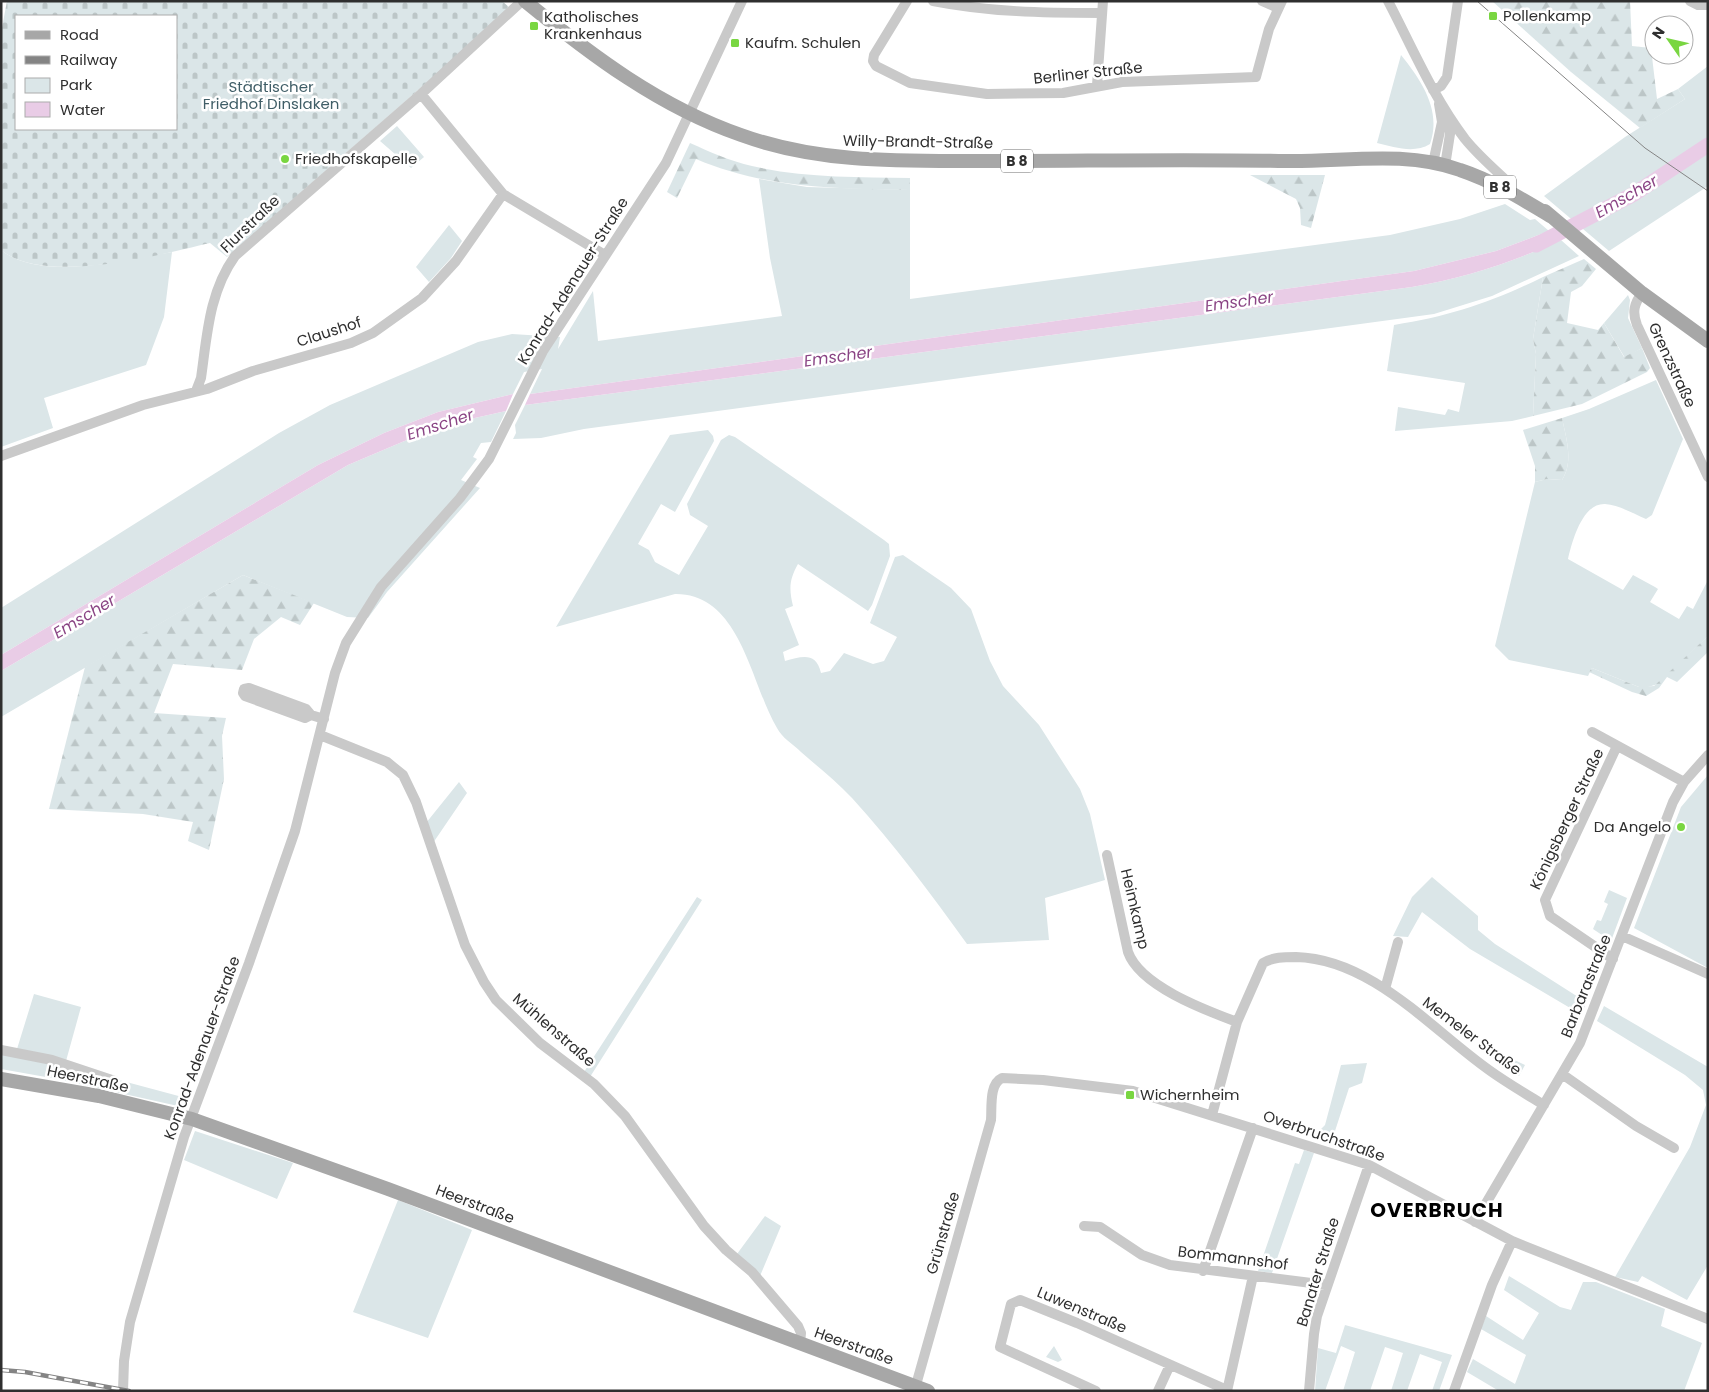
<svg xmlns="http://www.w3.org/2000/svg" width="1709" height="1392" font-family="Poppins,sans-serif">
<style>
.green{fill:#dbe6e8}
.forest{fill:url(#forest-firs)}
.cemetery{fill:url(#cemetery-stones);fill-rule:evenodd}
.water{fill:#e9cce6}
.lines{fill:none;stroke-linecap:round;stroke-linejoin:round}
.river{stroke:#e9cce6;stroke-width:15}
.minor{stroke:#c9c9c9;stroke-width:10}
.major{stroke:#a7a7a7;stroke-width:14}
.tram{stroke:#848484;stroke-width:1}
.rail-casing{stroke:#848484;stroke-width:4.5}
.rail{stroke:#fff;stroke-width:2.5;stroke-dasharray:8;stroke-linecap:butt}
.poi-dot{fill:#79d641;stroke:#fff;stroke-width:2}
.labels{text-anchor:middle;stroke-width:5;stroke-linejoin:round;paint-order:stroke}
.shield{fill:#fff;stroke:#6d6d6d;stroke-width:1}
.shield-label{font-size:14px;font-weight:bold;fill:#2f2f2f}
.poi-label{font-size:15px;fill:#2f2f2f;stroke:#fff;text-anchor:start}
.street-label{font-size:15px;fill:#2f2f2f;stroke:#fff}
.park-label{font-size:15px;fill:#405e67;stroke:#fff}
.water-label{font-size:16px;font-style:italic;fill:#8a4484;stroke:#fff}
.district-label{font-size:20px;font-weight:bold;letter-spacing:1px;fill:#000;stroke:#fff}
</style>
<defs>
<pattern id="forest-firs" width="22" height="20" patternUnits="userSpaceOnUse" patternTransform="scale(1.25)"><rect width="22" height="20" fill="#dbe6e8"/><path d="M5 1l3.5 6h-7zM16 11l3.5 6h-7z" fill="#bcc6c7"/></pattern>
<pattern id="cemetery-stones" width="16" height="16" patternUnits="userSpaceOnUse" patternTransform="scale(1.25)"><rect width="16" height="16" fill="#dbe6e8"/><path d="M2 7V4a2 2 0 0 1 4 0v3zM10 15v-3a2 2 0 0 1 4 0v3z" fill="#bcc6c7"/></pattern>
</defs>
<rect width="100%" height="100%" fill="#fff"/>
<path class="green" d="M1401,55c20,25 41,55 29,89 -16,10 -36,3 -53,-1z
M1708,66v120l-99,65 -65,-55 81,-59 60,-38 -7,-10z
M397,126l27,31 -13,11 -31,-27z
M759,179l48,8 103,3v109l480,-64 70,-16 45,-15 25,16 5,-1 14,12 -53,20 -82,20 -884,123 12,-25 -18,3 -11,22 -75,18 -54,21 -66,32 -317,190v-47l278,-175 51,-28 148,-63 34,-8 48,3 -2,12 35,-58 5,50 184,-25 -12,-58z
M449,225l13,16 -11,17 -22,24 -13,-15z
M1561,240l18,16 -87,40 -58,18 -850,115 -43,9 -28,1 3,-6 -1,-8 10,-20 887,-118c52,-9 101,-25 149,-47z
M1,250c40,32 124,10 171,2l-8,65 -18,48 -102,33 9,30 -52,19z
M1543,277l-10,62 3,15 -3,62 -21,5 -117,10 3,-24 47,8 3,-6 11,3 6,-29 -78,-12 7,-46c57,-9 98,-23 149,-48z
M1628,295l2,5 -2,18 14,30 -17,10 -21,-35z
M1656,380l27,59 -31,76 -6,4c-12,-5 -27,-14 -41,-15 -23,-1 -33,38 -37,55l55,31 10,-15 22,12 3,2 -8,13 29,17 8,-13 6,3 15,-29v56l-50,48 -10,3h-9l-47,-19 -4,8 -79,-16 -14,-14 40,-164 12,-3 15,1c12,-19 4,-42 0,-62l27,-9z
M506,411l-15,31 -10,1 -8,14 4,2 -16,21 19,8 -93,104 -19,26 -21,-1 -104,-42 -242,142v-46l347,-206 73,-31 36,-12z
M708,430l5,6 1,5 -39,71 -14,-8 -23,40 11,6 6,12 24,13 29,-49 -18,-11 -3,-11 34,-64 8,-5 6,2 149,103 5,4 1,12 -18,49 -4,6 -70,-47c-9,16 -9,25 -5,42l-8,3 14,36 -16,7 2,9c16,-4 31,-10 36,12l9,-2 14,-18 29,11 11,-3 13,-24 -27,-14 25,-66 8,-2 48,33 20,21 19,52 13,25 36,39 41,64 10,25 15,66 -60,18 4,42 -82,4c-36,-50 -73,-100 -115,-146 -16,-17 -34,-31 -51,-46 -8,-8 -19,-14 -24,-24 -26,-43 -36,-135 -102,-134l-119,33 114,-192z
M1708,775v192h-2l-72,-39 47,-121z
M459,782l8,11 -34,50 -7,-20z
M1432,877l46,39v14l17,14 91,58 -4,13 -112,-66 -48,-37 -14,25 -15,-1 19,-39z
M1609,890l18,8 -16,43 -18,-12 4,-9 4,1 7,-17 -4,-2z
M697,897l5,3 -112,177 -6,-5z
M34,994l47,13 -15,54 -49,-12z
M1604,1006l104,61v198l-21,35 -45,-24 -4,6 -23,-5 75,-130 16,-42 -3,-15 -18,-15 -88,-54z
M1,1052l40,8 74,26 4,-6 67,18 -8,8 -121,-27 -56,-10z
M1506,1056l19,9 -6,11 -18,-9z
M1367,1063l-5,20 -13,5 -14,43 -11,10 -12,-3 13,-13 16,-60z
M195,1131l98,32 -16,36 -93,-39z
M1304,1150l10,3 -42,120 -14,-2 37,-108 4,1z
M398,1200l74,30 -44,108 -75,-26z
M765,1216l16,10 -21,50 -23,-22z
M1509,1276l51,31 11,3 12,-28h13l69,27 -4,17 41,17 -18,48h-185l-32,-19 6,-13 42,25 11,-29 -45,-26 5,-13 37,24 16,-27 -35,-23z
M1345,1325l107,30 -13,36h-7l10,-29 -22,-8 -13,37h-16l12,-38 -18,-6 -15,44h-27l12,-39 -14,-6 -16,45h-10l3,-43 18,5z
M1054,1346l8,14 -4,2 -12,-5z"/>
<path class="forest" d="M1492,1h138l2,45 19,2 6,51 21,-10 7,10 -45,29 -69,-56z
M690,143c20,9 40,18 62,23 51,12 105,11 158,12v12c-74,-1 -146,-2 -214,-31l-19,39 -10,-6z
M1250,175h75l-14,53 -10,-3 -1,-17 -4,-9z
M1584,259l12,10 -14,17 -11,6 -4,31 31,7 6,-7 20,34 18,-9 8,20 -3,4 -65,32 -49,12 3,-62 -3,-15 10,-62z
M1562,418c4,20 12,43 0,62l-15,-1 -12,3v-16l-12,-36z
M243,575l71,28 -14,22 -19,-8 -27,22 -12,31 -69,-6 -19,49 72,5 -4,18 2,43 -15,71 -21,-9 5,-19 -50,-8 -94,-5 36,-142z
M1708,636v16l-31,30 -10,-5 -8,11 -13,8 -14,-4 -43,-20 3,-4 47,19 15,-1z"/>
<path class="cemetery" d="M7,1h495l9,8 -284,248 -17,-14c-51,12 -165,43 -209,7v-217zM16,16h160v113h-160z"/>
<path class="water" d="M1549,231l12,9c-48,22 -97,38 -149,47l-887,118 5,-11 884,-123 82,-20z
M513,394l-7,17 -49,11 -36,12 -73,31 -347,206v-16l317,-190 66,-32 54,-21z"/>
<g class="lines">
<path class="river" d="M1536,245l98,-51 74,-49"/>
<path class="minor" d="M907,1l-33,54 -1,6 3,5 34,17 77,11 76,-1 59,-11 134,-5 13,-48 13,-28
M933,1c56,11 111,12 168,12
M1262,1l16,7
M1388,1c24,46 45,96 77,138 12,15 28,29 43,43
M1690,1l8,4h10
M1097,85l6,-84
M1433,90l8,-4 6,-9 11,-76
M421,94l82,100 102,61
M1433,163l9,-41 -3,-18
M1445,166l5,-32v-16
M1642,293c-8,11 -10,19 -5,32l71,152
M196,391l5,-13c6,-42 8,-86 34,-122l186,-162 101,-93
M1,456l142,-51 64,-16 46,-18 98,-28 22,-10 49,-35 34,-37 47,-67
M311,715l-6,3 -60,-22 -2,-3 1,-4 5,-1 57,21 5,6 13,4
M1592,732l92,50
M320,735l67,27 16,13 13,27 49,143 19,37 12,18 44,43 54,41 31,32 79,110 22,24 26,22 46,54 3,7 -1,10
M1107,855l21,97c12,34 77,58 109,70
M1622,936l86,38
M1613,959l-63,-43 -5,-16 72,-154
M1385,989l13,-47
M1,1050l51,10 63,21
M1562,1074l74,52 38,22
M1212,1115l25,-93 26,-59c10,-6 21,-6 33,-6 76,2 135,72 193,113 18,13 37,24 55,35
M1475,1222l105,-179 93,-241 11,-20 24,-27
M1084,1226l16,1 42,28 28,10 157,20
M1203,1271l50,-143
M916,1385l75,-265c1,-13 -2,-36 11,-42l41,2 90,11 236,74 143,76 196,78
M123,1391l1,-30 6,-39 54,-185 65,-174 46,-132 40,-158 11,-30 35,-56 79,-89 29,-39 54,-108 123,-188 76,-162
M1096,1391l-96,-44 11,-43 9,-4 57,23 150,67
M1158,1391l12,-26
M1227,1391l26,-115
M1309,1391l5,-57 3,-18 52,-151
M1454,1391l38,-106 20,-44"/>
<path class="major" d="M525,1c66,54 135,106 216,134 80,29 164,26 247,26 100,0 200,-2 299,0 57,1 118,-11 173,9 33,11 62,29 92,47
M1545,211l97,82 66,48
M1,1079l98,17 93,23 196,70 540,202"/>
<path class="tram" d="M1477,1l168,147 63,43"/>
<defs>
<path id="rail" d="M1,1370l24,2 104,19"/>
</defs>
<use href="#rail" class="rail-casing"/>
<use href="#rail" class="rail"/>
</g>
<g class="poi-dot">
<rect x="1488" y="11" width="10" height="10" rx="2.5"/>
<rect x="529" y="21" width="10" height="10" rx="2.5"/>
<rect x="730" y="38" width="10" height="10" rx="2.5"/>
<circle cx="285" cy="159" r="5"/>
<circle cx="1681" cy="827" r="5"/>
<rect x="1125" y="1090" width="10" height="10" rx="2.5"/>
</g>
<g class="labels">
<g class="shield">
<rect x="1001" y="149.5" width="32" height="23" rx="4"/>
<rect x="1484" y="175.5" width="32" height="23" rx="4"/>
</g>
<g class="shield-label">
<text x="1017" y="166">B 8</text>
<text x="1500" y="192">B 8</text>
</g>
<g class="poi-label">
<text x="1503" y="21">Pollenkamp</text>
<text x="544" y="22">Katholisches<tspan x="544" dy="17">Krankenhaus</tspan></text>
<text x="745" y="48">Kaufm. Schulen</text>
<text x="295" y="164">Friedhofskapelle</text>
<text x="1671" y="832" text-anchor="end">Da Angelo</text>
<text x="1140" y="1100">Wichernheim</text>
</g>
<g class="street-label">
<text transform="translate(1088 73) rotate(-6)" y="5">Berliner Straße</text>
<text transform="translate(918 142) rotate(1)" y="5">Willy-Brandt-Straße</text>
<text transform="translate(250 224) rotate(-44)" y="5">Flurstraße</text>
<text transform="translate(573 281) rotate(-58)" y="5">Konrad-Adenauer-Straße</text>
<text transform="translate(329 332) rotate(-18)" y="5">Claushof</text>
<text transform="translate(1672 365) rotate(65)" y="5">Grenzstraße</text>
<text transform="translate(1567 819) rotate(-65)" y="5">Königsberger Straße</text>
<text transform="translate(1135 909) rotate(77)" y="5">Heimkamp</text>
<text transform="translate(1586 986) rotate(-68)" y="5">Barbarastraße</text>
<text transform="translate(554 1030) rotate(41)" y="5">Mühlenstraße</text>
<text transform="translate(1472 1036) rotate(37)" y="5">Memeler Straße</text>
<text transform="translate(202 1048) rotate(-70)" y="5">Konrad-Adenauer-Straße</text>
<text transform="translate(88 1079) rotate(12)" y="5">Heerstraße</text>
<text transform="translate(1324 1136) rotate(19)" y="5">Overbruchstraße</text>
<text transform="translate(475 1204) rotate(21)" y="5">Heerstraße</text>
<text transform="translate(943 1233) rotate(-74)" y="5">Grünstraße</text>
<text transform="translate(1233 1258) rotate(7)" y="5">Bommannshof</text>
<text transform="translate(1318 1272) rotate(-73)" y="5">Banater Straße</text>
<text transform="translate(1082 1310) rotate(23)" y="5">Luwenstraße</text>
<text transform="translate(854 1346) rotate(20)" y="5">Heerstraße</text>
</g>
<g class="park-label">
<text x="271" y="92">Städtischer<tspan x="271" dy="17">Friedhof Dinslaken</tspan></text>
</g>
<g class="water-label">
<text transform="translate(1626 196) rotate(-30)" y="6">Emscher</text>
<text transform="translate(1239 301) rotate(-8)" y="6">Emscher</text>
<text transform="translate(838 356) rotate(-8)" y="6">Emscher</text>
<text transform="translate(440 424) rotate(-18)" y="6">Emscher</text>
<text transform="translate(84 616) rotate(-31)" y="6">Emscher</text>
</g>
<g class="district-label">
<text x="1437" y="1217">OVERBRUCH</text>
</g>
</g>
<rect width="1709" height="1392" fill="none" stroke="#2f2f2f" stroke-width="5"/>
<rect x="15" y="15" width="162" height="115" fill="#ffffff" stroke="#acacac"/>
<rect x="25" y="31" width="25" height="8" fill="#a7a7a7" stroke="#acacac"/>
<text x="60" y="40" font-size="15" fill="#2f2f2f">Road</text>
<rect x="25" y="56" width="25" height="8" fill="#848484" stroke="#acacac"/>
<text x="60" y="65" font-size="15" fill="#2f2f2f">Railway</text>
<rect x="25" y="78" width="25" height="15" fill="#dbe6e8" stroke="#acacac"/>
<text x="60" y="90" font-size="15" fill="#2f2f2f">Park</text>
<rect x="25" y="102" width="25" height="15" fill="#e9cce6" stroke="#acacac"/>
<text x="60" y="115" font-size="15" fill="#2f2f2f">Water</text>
<g transform="translate(1669 40) rotate(304)"><circle r="24" fill="#ffffff" stroke="#acacac"/>
<path d="M0-4L9 19L0 12L-9 19Z" fill="#79d641"/>
<text y="-8" font-size="14" font-weight="bold" text-anchor="middle" fill="#2f2f2f">N</text>
</g>
</svg>
